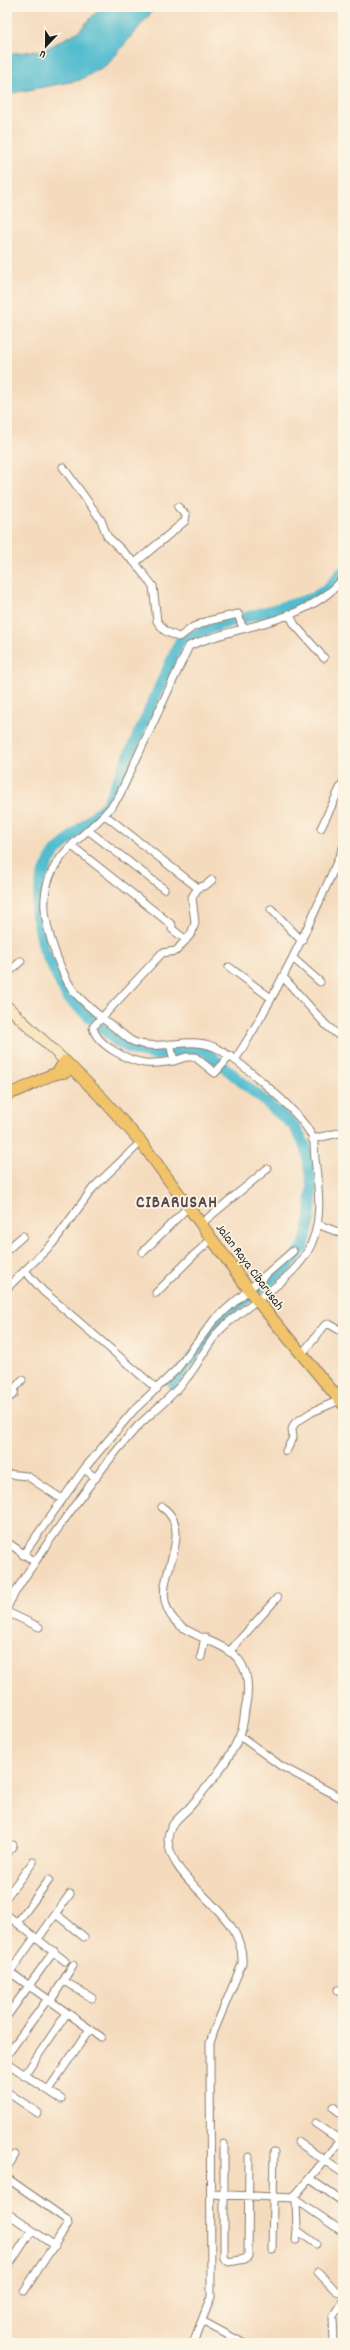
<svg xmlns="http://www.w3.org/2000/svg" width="350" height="2350" font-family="Dekko,sans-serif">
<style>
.water{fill:#52bccf;stroke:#376c76}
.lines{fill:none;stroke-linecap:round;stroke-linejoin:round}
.river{stroke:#52bccf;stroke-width:11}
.street-casing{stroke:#887c6d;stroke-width:9}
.secondary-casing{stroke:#887c6d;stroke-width:12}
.primary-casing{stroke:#887c6d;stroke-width:13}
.street{stroke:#fff;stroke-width:7}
.secondary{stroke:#f9e7c3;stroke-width:10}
.primary{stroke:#f1c36a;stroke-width:11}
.labels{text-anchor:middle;stroke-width:3.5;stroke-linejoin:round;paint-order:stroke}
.street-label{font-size:13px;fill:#1c1c1c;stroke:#fcf5e5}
.district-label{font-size:17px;font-weight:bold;letter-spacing:1px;fill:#5c4951;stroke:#fcf5e5}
</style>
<rect width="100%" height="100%" fill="#fcf5e5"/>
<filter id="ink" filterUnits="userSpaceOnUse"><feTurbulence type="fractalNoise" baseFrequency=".025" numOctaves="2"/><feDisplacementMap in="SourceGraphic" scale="8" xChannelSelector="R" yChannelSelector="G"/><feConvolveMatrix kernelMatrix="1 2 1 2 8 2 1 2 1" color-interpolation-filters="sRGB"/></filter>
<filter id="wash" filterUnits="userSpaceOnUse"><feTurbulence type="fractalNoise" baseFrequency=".012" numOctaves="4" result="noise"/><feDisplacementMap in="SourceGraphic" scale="16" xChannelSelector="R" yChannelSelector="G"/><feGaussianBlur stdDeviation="0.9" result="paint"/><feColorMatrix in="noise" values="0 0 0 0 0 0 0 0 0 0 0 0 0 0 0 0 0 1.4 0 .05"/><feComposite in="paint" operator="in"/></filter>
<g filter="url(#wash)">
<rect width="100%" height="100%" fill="#f5dbbe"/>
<path class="water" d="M101,7h55l-48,57 -28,16 -73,14v-40l37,-4 35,-19z"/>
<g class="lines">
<path class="river" d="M173,1384l47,-64 68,-54 16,-20 6,-26 2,-31 -6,-42 -12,-21 -89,-75 -11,-2 -38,6 -20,-4 -18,-8 -51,-46 -3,-6 -20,-41 -8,-38 6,-35 8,-17 5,-8 52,-48 73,-163 39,-16 94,-27 14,-9 16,-18"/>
</g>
</g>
<g filter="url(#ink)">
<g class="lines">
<defs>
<path id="street" d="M63,467l38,53 6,16 28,27 18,23 4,35 8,10 13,6 3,-1 12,-9 15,-6 30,-7 5,15
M135,563l50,-42 1,-6 -8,-8
M289,614l6,11 29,33
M105,815l93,73
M321,828l22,-46
M89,831l75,58
M72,846l100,79v4l14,11
M333,870l10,-4
M271,909l31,32
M293,958l27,24
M229,967l42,31
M7,974l14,-13
M284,978l42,47 17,14
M170,1044l4,17 12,-4h9l20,16 15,-17
M235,1060c43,-67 77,-139 108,-212
M174,1061c-9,1 -20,3 -29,2 -16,-2 -49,-18 -52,-36l69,-74 14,-2 15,-17 4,-11 -3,-26 6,-9 8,-3 6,-5
M312,1139l31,-7
M202,1223l65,-54
M317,1224l26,10
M7,1250l16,-14
M143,1252l46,-46
M25,1271l18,20 114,98
M7,1288l46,-45 40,-55 48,-46
M156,1293l38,-38 18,-16
M302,1354l23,-29 4,-1 14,8
M7,1399l7,-5 1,-6 7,-8
M286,1451l7,-13 -1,-9 3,-6 17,-11 28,-12
M7,1474l20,2 35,23
M96,1478l-12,-9 49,-58 44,-42 37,-49 79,-69
M162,1507c33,23 -3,65 3,94 11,54 99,24 80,109 -1,9 -2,19 -6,27 -11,26 -32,50 -50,71 -5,5 -11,10 -15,15 -4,5 -6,11 -6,17 3,46 78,71 74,124l-28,67 -4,12 1,254 -18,46
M7,1542l28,20
M23,1555l61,-86
M7,1608c9,-21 24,-39 36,-58 29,-42 60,-85 94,-123 16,-16 35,-30 49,-48 13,-15 21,-36 35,-50 24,-24 67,-45 85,-75 18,-28 13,-64 9,-95 -1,-6 0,-14 -2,-20 -9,-25 -70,-75 -93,-89 -29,-18 -61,5 -90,-10 -18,-15 -39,-29 -55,-47 -9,-11 -14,-25 -19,-38 -12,-33 -19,-65 3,-95 17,-24 44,-38 60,-64l70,-150c51,-22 116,-22 154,-67
M7,1612l32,15
M229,1652l48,-54
M201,1657l4,-20
M240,1736l41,30 62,33
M7,1854l6,-9
M7,1896l26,-34
M56,1914l28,23
M7,1915l58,46
M17,1923l32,-43
M38,1939l32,-45
M7,1970l94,67
M10,1972l25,-35
M64,1981l28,17
M338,1990l5,3
M50,2002l23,-37
M7,2016l47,-65
M7,2055l40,-55
M7,2063l54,36
M24,2076l43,-63
M48,2090l42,-61
M7,2092l31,21
M333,2107l10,8
M315,2123l28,19
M298,2142l45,31
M224,2144v114l5,4 16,-3 3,-3 1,-99
M7,2168l8,-13
M7,2178l60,42 1,4 -44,67
M310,2179l33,23
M211,2194l82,4 50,-60
M294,2198l49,34
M296,2201l1,29 19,14
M7,2213l48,33
M296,2240l1,-10
M272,2250l2,-98
M7,2268l25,-38
M318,2272l17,18 8,4
M202,2321l41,22
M334,2343l-1,-27 10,-15"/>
<path id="secondary" d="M7,1006l58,55"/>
<path id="primary" d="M58,1072l7,-11 38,38 38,43 114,156 88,106
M7,1094c21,-4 38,-21 59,-22"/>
</defs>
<use href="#street" class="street-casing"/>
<use href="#secondary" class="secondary-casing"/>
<use href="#primary" class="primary-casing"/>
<use href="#street" class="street"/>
<use href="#secondary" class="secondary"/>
<use href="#primary" class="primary"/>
</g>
</g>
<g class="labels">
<g class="street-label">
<text transform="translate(251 1266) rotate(53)" y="5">Jalan Raya Cibarusah</text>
</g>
<g class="district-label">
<text x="177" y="1207">CIBARUSAH</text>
</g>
</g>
<rect width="350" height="2350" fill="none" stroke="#fcf5e5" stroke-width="24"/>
<g transform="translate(46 46) rotate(202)" stroke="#fcf5e5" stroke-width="3" paint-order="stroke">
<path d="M0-3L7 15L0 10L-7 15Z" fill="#1c1c1c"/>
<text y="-6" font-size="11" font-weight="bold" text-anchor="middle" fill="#1c1c1c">U</text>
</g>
</svg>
